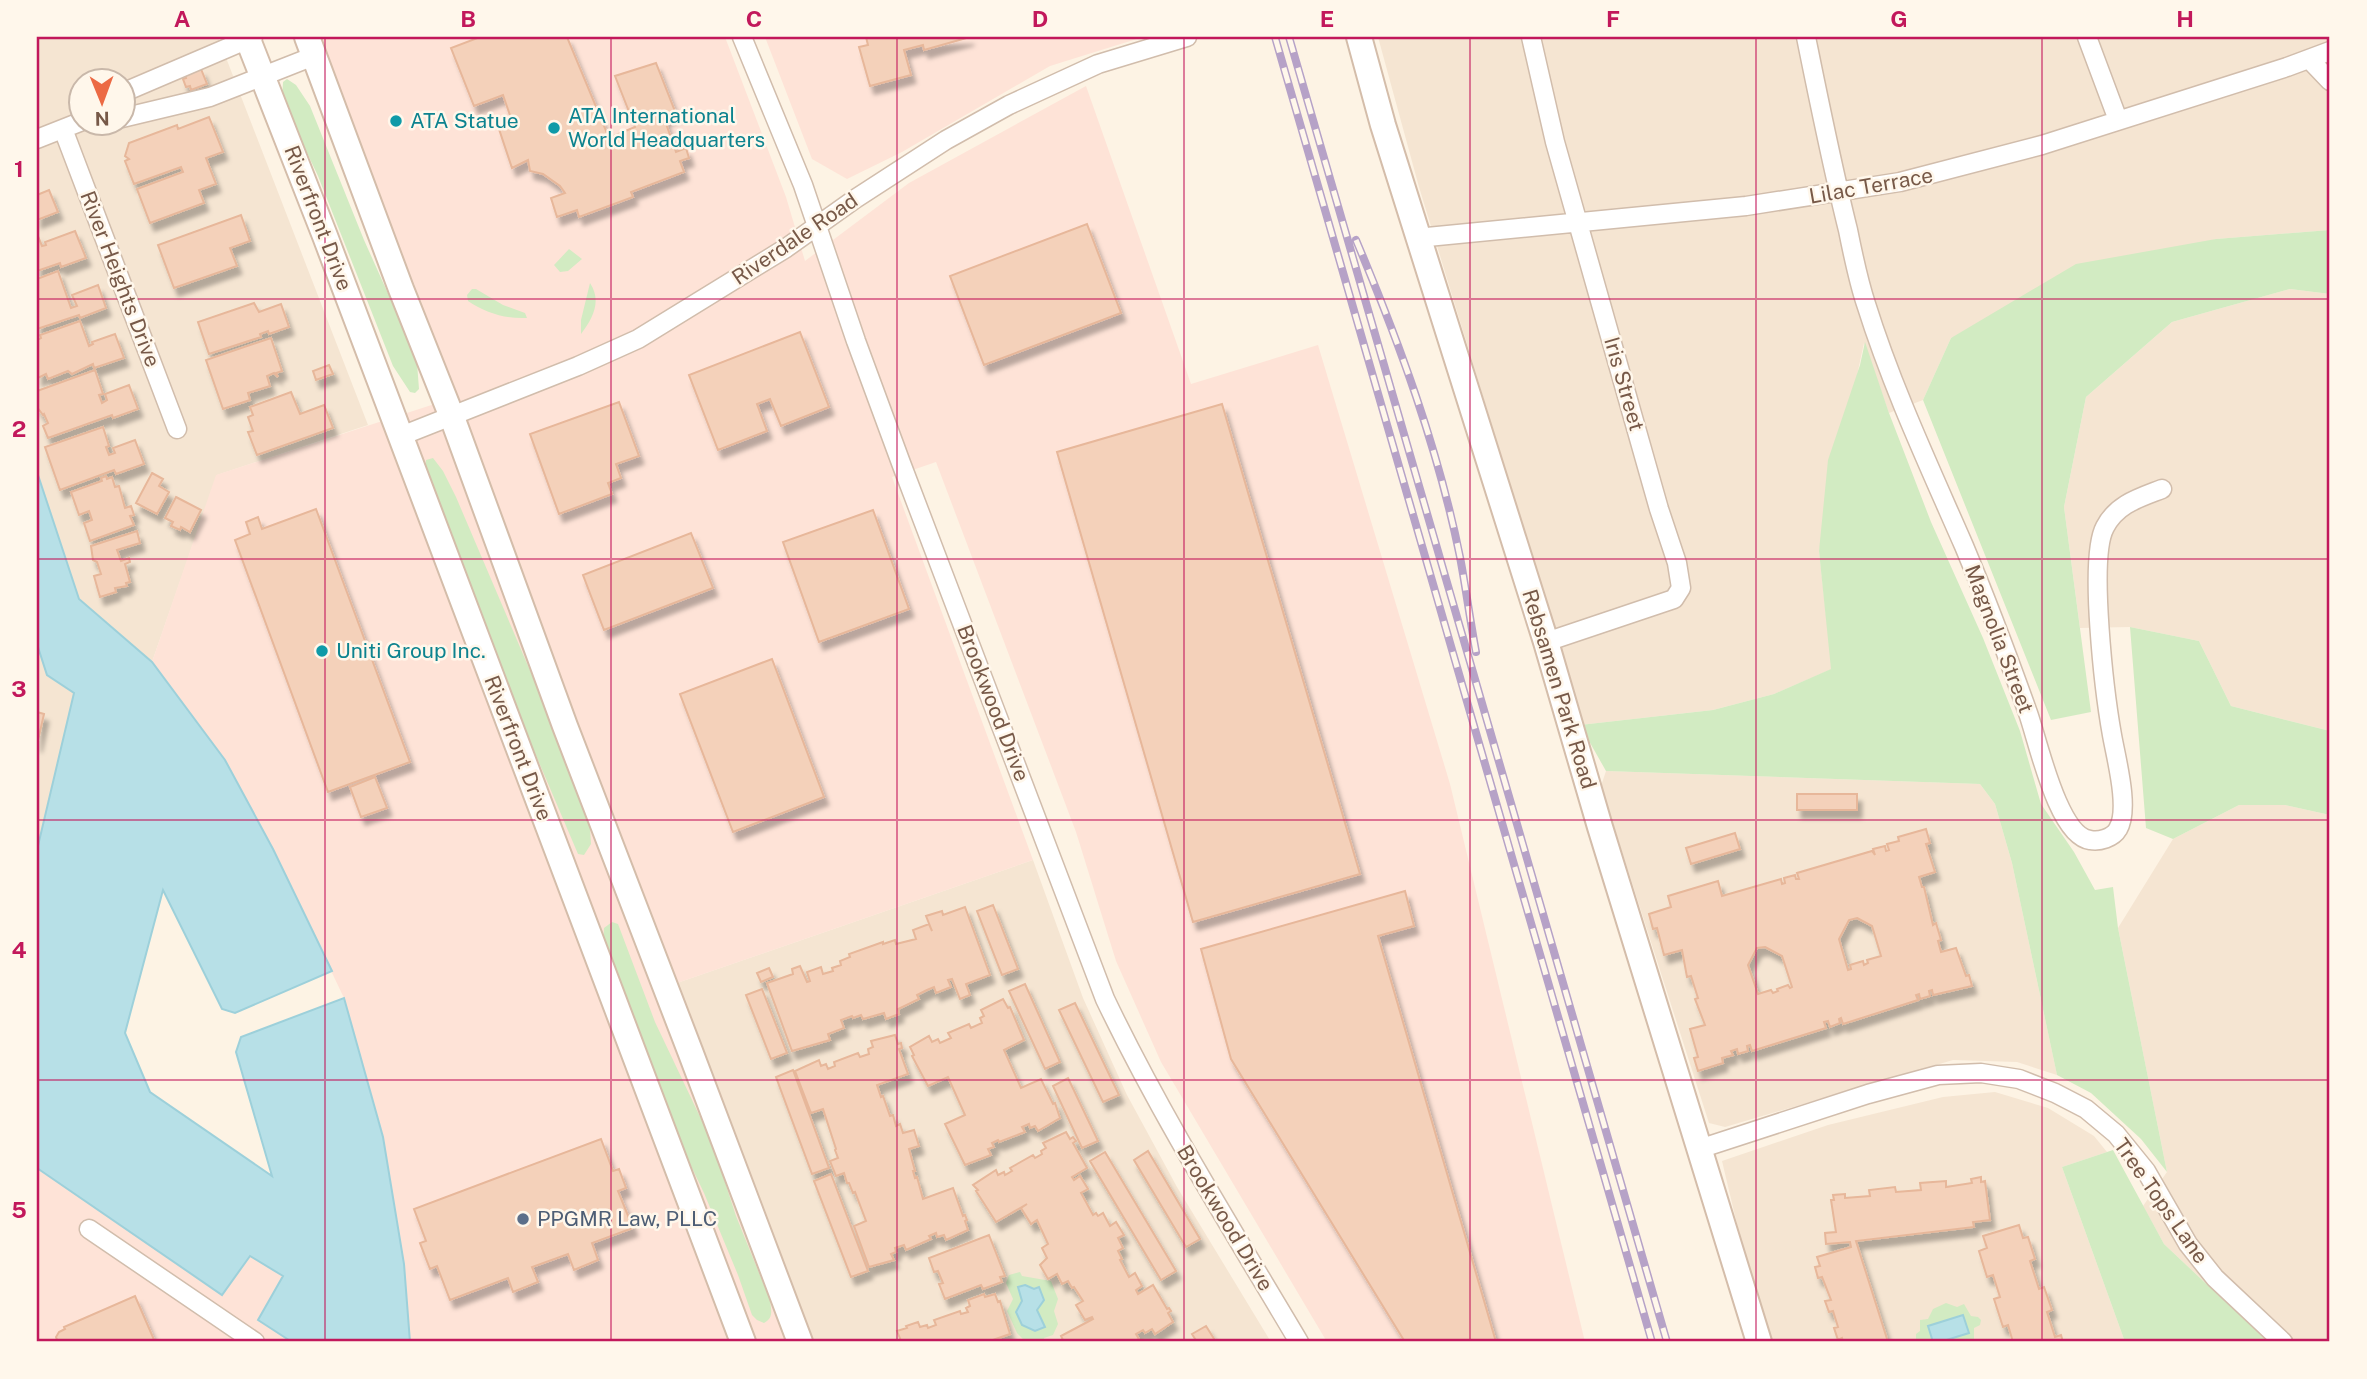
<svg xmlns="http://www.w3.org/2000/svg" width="2367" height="1379" font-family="'Public Sans',sans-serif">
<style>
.residential{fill:#f5e5d2;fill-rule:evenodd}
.commercial{fill:#fee3d7}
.green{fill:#d2ebc2}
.water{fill:#b7e0e7;stroke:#9dd0da;stroke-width:2}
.building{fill:#f4d1ba;stroke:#e7b79a;stroke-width:2;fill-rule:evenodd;filter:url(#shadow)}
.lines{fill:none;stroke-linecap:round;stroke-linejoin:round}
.street-casing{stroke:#d1bdac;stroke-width:21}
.secondary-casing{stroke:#d4bdaa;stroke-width:28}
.street{stroke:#fff;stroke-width:18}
.secondary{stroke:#fff;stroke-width:24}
.rail-casing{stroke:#b6a2c7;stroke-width:8}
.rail{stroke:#fff7eb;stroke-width:5;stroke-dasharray:16;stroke-linecap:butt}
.grid{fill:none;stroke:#c2185b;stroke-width:2;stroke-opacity:0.55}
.culture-dot{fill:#0f9aa8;stroke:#fff7eb;stroke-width:2.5}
.service-dot{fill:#5c6f8a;stroke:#fff7eb;stroke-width:2.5}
.labels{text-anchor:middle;stroke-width:5;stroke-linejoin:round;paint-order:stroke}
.culture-label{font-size:21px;fill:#0d838f;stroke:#fff7eb;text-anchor:start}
.street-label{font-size:21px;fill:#775948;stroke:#fff7eb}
.service-label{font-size:21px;fill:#4e5e75;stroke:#fff7eb;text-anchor:start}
.neatline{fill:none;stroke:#c2185b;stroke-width:2.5}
.grid-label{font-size:23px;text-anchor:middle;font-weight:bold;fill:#c2185b}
</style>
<defs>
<filter id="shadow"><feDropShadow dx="4.5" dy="8" stdDeviation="2" flood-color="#0004"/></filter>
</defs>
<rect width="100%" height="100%" fill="#fdf3e4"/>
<path class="residential" d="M37,37h181l150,388 -151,50 -65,187 -73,-63 -42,-127zM80,80h42v42h-42z
M1378,37h952v193l-114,9 -265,99 -28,62 -34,13 -25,-70 -45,208 13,118 -58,25 -61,16 -133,15 -29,-106 -132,-432z
M2290,289l40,5v437l-99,-25 -32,-65 -69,-14 -50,1 -16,-121 22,-110 86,-75z
M37,644l10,31 27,18 -37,157z
M1606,771l374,13 15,20 17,59 45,212 -40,-13 -64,-2 -228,67 -16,-4 -108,-337z
M2239,805h46l45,10v527h-62l-104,-98 -21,-38 24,-34 -49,-244 55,-89z
M1033,860l50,138 44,97 50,92 94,155h-460l-134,-359z
M1995,1092l53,16 46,28 13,16 -45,15 63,175h-355l-18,-55 -30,-126 106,-36 115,-28z"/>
<path class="commercial" d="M318,37h407l61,160 19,64 104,-78 177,-97 105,298 127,-39 132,439 135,558h-258l-166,-280 -45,-101 -40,-129 -140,-370 -44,15 141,383 -356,123 134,359h-401l-6,-78 -21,-127 -39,-139 -71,-149 -48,-89 -73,-98 64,-187 240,-78z
M765,37h378l-93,29 -148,86 -55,27 -35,-20z
M37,1168l185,127 28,-39 33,20 -24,43 33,23h-255z"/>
<path class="green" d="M287,79l9,6 14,21 54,134 35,78 18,45 2,26 -4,4 -5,-1 -17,-26 -75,-190 -36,-76 1,-18z
M2330,230v64l-40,-5 -118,33 -86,75 -22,110 27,205 -40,8 -128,-320 28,-62 125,-74 140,-25z
M569,249l13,10 -14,12 -8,1 -6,-7z
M590,283c12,18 3,35 -9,51v-14z
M472,289h4l27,16 22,8 2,5c-22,1 -41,-5 -59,-17l-1,-6z
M1865,342l24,71 42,109 52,116 37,93 21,73 33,48 21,38 18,-3 5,41 49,244 -26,-33 -50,-46 -34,-18 -45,-212 -17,-59 -15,-20 -374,-13 -26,-46 133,-15 61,-16 57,-25 -12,-118 9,-91 32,-95z
M433,458l10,13 13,26 96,225 38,106 1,16 -7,11 -6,-1 -92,-216 -61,-168 1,-10z
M2130,627l69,14 32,65 99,25v84l-45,-10h-46l-66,34 -27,-11z
M612,922l6,2 37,98 57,120 24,74 34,84c1,10 4,18 -6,23l-7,-3 -5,-5 -14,-40 -34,-82 -47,-98 -54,-152 1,-15z
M2113,1150l51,94 104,98h-143l-63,-175z
M1020,1272l2,4 29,5 7,18 -4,12 4,13 -5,11 -9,3 1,4h-19l-9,-9 -10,-22 6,-12 -7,-16 3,-8z
M1946,1303l11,4 7,-3 7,12 7,1 3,3 -1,5 -6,3v14h-56l-2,-2v-6l4,-3v-11l8,-1 5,-10z"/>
<path class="water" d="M37,472l42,127 73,63 73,98 48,89 59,122 -97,42 -13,-4 -59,-119 -38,143 25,59 122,84 -36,-124 5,-15 103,-39 39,139 21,127 6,78h-118l-34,-22 25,-44 -33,-20 -28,39 -185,-127v-318l37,-157 -27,-18 -10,-31z
M1025,1285l9,4 5,-2 5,13 -7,10 8,17 -10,4 -13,-6 -6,-13 6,-11 -4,-14z
M1963,1315l6,18 -29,9h-7l-5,-16z"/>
<path class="building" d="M480,37h87l42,101 26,-11 -20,-51 41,-13 20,51 -12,4 12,34 10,-4 3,10 -9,3 4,11 -53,20 2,5 -54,20 -2,-7 -20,7 -6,-19 14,-5 -5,-7 -17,-12 -13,-3 -2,-11 -16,8 -13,-39 14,-5 -10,-29 -29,11 -23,-58z
M866,37h104l-46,13 -1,-5 -19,5 7,25 -41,11 -11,-39 9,-2z
M201,69l6,15 -16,6 -1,-4 -4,1 -3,-8 3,-1 -1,-3z
M209,117l14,35 -17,6 10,26 -17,6 5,13 -54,20 -13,-34 46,-17 -2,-5 -47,17 -9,-23 4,-2 -4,-3 4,-13 48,-18 1,4z
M49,190l9,22 -21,8v-25z
M241,215l9,26 -20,7 7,18 -63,22 -16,-43z
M1087,224l34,89 -137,52 -34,-89z
M75,231l11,27 -25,9 -1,-4 -23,8v-37l5,12 4,-1 -1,-3z
M58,271l13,37 6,-2 -5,-11 26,-10 8,23 -26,10 -1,-3 -42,14v-50z
M254,303l5,9 22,-8 8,23 -20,7 -1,-3 -8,3 1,3 -52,17 -11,-32z
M80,321l9,25 4,-2 -1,-2 23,-8 9,24 -30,10 -1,-4 -21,10 -4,-3 -20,8 -2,-5 -8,4 -1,-38 4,-2 -1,-3z
M800,332l29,75 -48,19 -11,-27 -13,5 10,27 -49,19 -29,-75z
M271,338l11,33 -6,2 2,4 -4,-4 -7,3 3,10 -22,7 2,7 -27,9 -17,-49z
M329,365l4,9 -17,6 -3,-9z
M95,370l8,24 -4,1 3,8 5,-3 -2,-6 24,-9 9,24 -25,9 -1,-3 -64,23 -5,-12 5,-3 -4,-9 -1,1 -6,-8v-16z
M291,392l9,22 24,-9 9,23 -76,27 -9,-23 5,-1 -5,-14 5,-2 -3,-8z
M619,402l20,54 -23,8 5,14 -13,5 4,11 -53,20 -29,-80z
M1222,404l138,470 -167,48 -136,-470z
M103,427l6,19 -3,1 3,8 6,-2 -2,-5 22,-8 9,24 -28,10 -2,-4 -54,20 -15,-43z
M152,473l11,6 -4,7 10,6 -12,22 -21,-11z
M106,476l1,3 5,-2 3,10 4,-1 6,22 6,-2 3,9 -4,1 4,9 -44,16 -6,-18 8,-3 -3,-9 -10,4 -8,-23 31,-11 -1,-3z
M176,497l25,13 -11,22 -9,-5 -1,3 -9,-4 2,-4 -8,-4z
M316,509l94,253 -82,30 -93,-252 15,-6 -4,-12 12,-5 4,12z
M873,510l36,99 -90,33 -36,-100z
M137,531l3,12 -23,7 4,11 8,-3 1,4 -5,2 5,18 -4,1 1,3 -12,2 1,4 -16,5 -6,-21 7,-2 -4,-12 -4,-2 -2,-14z
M691,533l22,55 -109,42 -21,-55z
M772,659l52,138 -91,35 -53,-138z
M37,712l7,2 -7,31z
M375,777l12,31 -26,9 -11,-30z
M1797,794h60v16h-60z
M1926,829l4,14 -4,1 9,28 -16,5 3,10h2l9,38 3,-2 5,17 -3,1 3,11 15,-4 10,28 3,-1 3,11 -39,9 -1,-5 -3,1 1,5 -10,3 -1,-5 -3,1 2,5 -75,24 -2,-6 -2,1 1,4 -10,4 -2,-6 -4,1 2,6 -74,23 -2,-6 -3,1 1,5 -10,3 -1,-5 -6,2 2,4 -11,3 1,5 -25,8 -4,-13 4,-1 -8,-28 15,-4 -10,-26 3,-1 -7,-22 -4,1 -5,-27 -18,5 -7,-27 -4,1 -4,-15 22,-7 -3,-11 50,-15 4,15 59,-17 1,5 3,-1 -1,-5 11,-3 1,4h3l-2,-6 75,-22 3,4 -2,-6 12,-3 1,5 3,-1 -2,-6 12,-3 -1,-4zM1857,918l15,8 9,30 -14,4 1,3 -4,2 -1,-4 -13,4 1,4 -3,1 -9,-31 10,-19zM1765,947l17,9 10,31 -2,1 -2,-3 -11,4 1,2 -5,2 -2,-3 -13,4 -10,-29 9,-17z
M1735,833l5,16 -49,15 -5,-16z
M1405,891l9,35 -36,10 118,406h-91l-174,-283 -30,-110z
M993,905l25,64 -16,6 -25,-64z
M965,907l25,68 -24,9 4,11 -10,4 -8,-20 -4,1 3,7 -15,6 -2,-6 -7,3 -10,5 2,4 -21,10 1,5 -13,5 -2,-6 -21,6 -2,-4 -8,3 -1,-2 -11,4 3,8 -16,6 2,6 -38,11 -25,-68 26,-9 -1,-5 8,-3 7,16 3,-1 -3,-9 14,-5 2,7 10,-3 -1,-3 9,-3 -1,-4 10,-4 -1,-3 34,-12v2l12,-4 1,4 20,-5 -3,-9 16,-6 3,7 -6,-15 16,-5 1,4z
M769,968l4,9 -12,5 -4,-9z
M1025,984l35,78 -15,7 -36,-78z
M762,989l25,64 -16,6 -25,-64z
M1003,999l5,9 2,-1 14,33 -20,10 17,38 20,-9 12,25 2,-1 5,15 -22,13 -3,-5 -5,2 -1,-4 -7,3 3,5 -26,10 -1,-2 -6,3 2,4 -6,2 3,6 -26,10 -20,-41 20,-9 -17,-38 -20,9 -16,-30 2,-1 -4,-8 19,-11 3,6 6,-3 2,4 11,-5 -3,-5 21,-9 2,4 11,-5 -2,-5 4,-2 -3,-6z
M1075,1003l44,92 -16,7 -44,-92z
M895,1035l3,9 3,-1 1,5 -3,1 9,25 -31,11 4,12 2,-1 7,20 3,-1 3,11 4,-2 3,9 11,-3 5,16 -10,3 6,22h-2l2,7 2,-1 6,22 30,-11 10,28 2,-1 2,5 -2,1 3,9 -22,10 -2,-5 -7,2 -1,-4 -7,3 2,3 -25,11 -2,-5 -9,3 1,4 -5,2 3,6 -25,7 -15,-41 12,-5 -11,-29 -2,1 -4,-10h-2l-3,-10 -8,3 -6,-15 8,-3 -3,-8 1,-1 -13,-40 -12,4 -16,-42 24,-11 2,6 5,-2 2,5 7,-3 -1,-4 24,-9 2,4 9,-3 -1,-5 5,-2 -2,-6z
M793,1070l36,98 -17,6 -36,-97z
M1068,1078l30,63 -16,7 -29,-62z
M1066,1132l4,7 3,-2 3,4 -3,2 14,25 -15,9 2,3 6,-4 8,13 -7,4 12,22 3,-2 2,3 5,-3 7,13 6,-4 8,13 -6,3 5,10 -5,3 4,8 -2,1 9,17 6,-4 7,13 -6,4 2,4 15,-9 14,24 2,-1 2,3 -3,2 5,9 -18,12 -3,-5 -7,4 -2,-3 -7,4 3,5 -7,3h-68l-3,-6 32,-17 -1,-2 -7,3 -9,-15 7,-4 -9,-14 -2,1 -4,-7 -6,3 -5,-10 -9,5 -8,-14 7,-7 -5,-10 6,-4 -11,-24 -6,4 -10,-16 6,-4 -31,18 -20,-31 2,-1 -5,-5 23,-15 2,5 6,-3 1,3 7,-4 -2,-3 23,-13 2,3 7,-4 -1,-3 5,-3 -3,-5z
M601,1139l12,32 6,-2 7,19 -8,3 15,37 -41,15 6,17 -24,10 -6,-16 -36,13 6,15 -25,10 -5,-14 -58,22 -13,-34 -7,3 -10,-26 6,-2 -12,-32z
M1148,1151l52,88 -14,8 -52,-87z
M1105,1152l71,119 -15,9 -71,-119z
M831,1174l37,97 -17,6 -37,-96z
M1981,1177v5l4,-1 5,39 -17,2 1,5 -118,14 32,101h-45l-1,-4 -4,2 -4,-12 4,-1 -5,-16 -4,1 -4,-11 6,-1 -9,-23 -4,1 -3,-11 5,-1 -3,-9 34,-10 -1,-5 -24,2 -1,-11 11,-1 -5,-32h3l-1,-5 12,-1v4l25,-2 -1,-6 26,-3 1,5 25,-2 -1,-7 26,-2v6l26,-4 -1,-4z
M2019,1225l4,13 5,-1 7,22 -5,2 9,28 5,-2 8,23 -5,2 8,25 6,-2 2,7h-50l-5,-17 -5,2 -9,-28 6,-2 -7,-22 -6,2 -8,-26 8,-3 -4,-12z
M989,1235l16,41 -5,1 2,5 -19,7 -2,-4 -36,14 -6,-15 4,-1 -5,-12 -4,1 -5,-14z
M984,1294l1,3 10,-3 3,8 2,-1 10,33 -23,8h-89l3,-1 -4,-10 10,-3 -1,-2 12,-4 2,5 7,-2 1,3 8,-3 -2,-5 26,-9 1,3 7,-2 -2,-4 4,-2 -2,-6z
M135,1296l20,46h-97l-2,-5 3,-5 6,-3 -1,-2z
M1206,1326l10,16h-19l-5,-8z"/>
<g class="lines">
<defs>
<path id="street" d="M742,37l61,148 53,156 45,122 204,536c57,119 127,230 194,343
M1531,37l24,105 104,367 18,54 4,25 -7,11 -128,43
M1806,37c13,64 26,129 42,193 5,25 10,50 18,74 26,83 63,162 98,242 23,55 44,111 64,167 10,28 30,123 62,127 9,2 23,-2 28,-11 12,-20 -2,-71 -6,-94 -7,-39 -24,-177 -7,-208 12,-23 34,-29 57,-38
M2087,37l31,83
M2309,59l21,22
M122,93l131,-56
M122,118l88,-21 104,-41
M63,129l114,300
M37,139l43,-17
M1417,238l329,-32 154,-24 142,-37 245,-78 43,-16
M401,436l177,-70 60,-27 148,-91 69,-49 91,-59 63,-35 89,-41 89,-27
M1699,1149l169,-55 70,-19 43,-2 38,6 36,14 31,16 30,25 30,37 42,73 27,34 68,64
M89,1229l166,113"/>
<path id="secondary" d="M247,37l78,199 418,1106
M307,37l94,252 51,128 113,309 125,325 110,291
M1359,37l24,88 163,517 54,185 159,515"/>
</defs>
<use href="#street" class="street-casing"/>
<use href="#secondary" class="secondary-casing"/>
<use href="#street" class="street"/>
<use href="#secondary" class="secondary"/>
<defs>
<path id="rail" d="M1275,37l377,1305
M1289,37l378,1305
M1356,240c43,102 82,208 104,317 6,32 10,63 16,95"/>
</defs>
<use href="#rail" class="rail-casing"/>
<use href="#rail" class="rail"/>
</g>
<path class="grid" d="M325,37v1305M611,37v1305M897,37v1305M1184,37v1305M1470,37v1305M1756,37v1305M2042,37v1305M37,299h2293M37,559h2293M37,820h2293M37,1080h2293"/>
<g class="culture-dot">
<circle cx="396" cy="121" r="7"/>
<circle cx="554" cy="128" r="7"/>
<circle cx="322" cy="651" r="7"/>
</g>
<circle class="service-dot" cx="523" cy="1219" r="7"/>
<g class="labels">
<g class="culture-label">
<text x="568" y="123">ATA International<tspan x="568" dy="24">World Headquarters</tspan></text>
<text x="410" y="128">ATA Statue</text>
<text x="336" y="658">Uniti Group Inc.</text>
</g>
<g class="street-label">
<text transform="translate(1871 186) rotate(-10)" y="7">Lilac Terrace</text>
<text transform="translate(318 218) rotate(69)" y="7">Riverfront Drive</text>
<text transform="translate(795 239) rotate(-34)" y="7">Riverdale Road</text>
<text transform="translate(120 279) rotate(69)" y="7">River Heights Drive</text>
<text transform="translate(1624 384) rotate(74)" y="7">Iris Street</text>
<text transform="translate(1999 639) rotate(69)" y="7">Magnolia Street</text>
<text transform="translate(1559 689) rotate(73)" y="7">Rebsamen Park Road</text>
<text transform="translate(993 703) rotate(69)" y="7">Brookwood Drive</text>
<text transform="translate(518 748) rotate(69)" y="7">Riverfront Drive</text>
<text transform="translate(2161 1201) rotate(55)" y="7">Tree Tops Lane</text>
<text transform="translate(1225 1218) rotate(59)" y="7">Brookwood Drive</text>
</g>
<g class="service-label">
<text x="537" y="1226">PPGMR Law, PLLC</text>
</g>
</g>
<rect width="2367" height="1379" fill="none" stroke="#fff7eb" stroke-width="77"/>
<g transform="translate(102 102) rotate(179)"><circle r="33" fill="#fff7eb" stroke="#c9b8aa" stroke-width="2"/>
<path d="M0-5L12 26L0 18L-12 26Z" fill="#ec6a44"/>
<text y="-10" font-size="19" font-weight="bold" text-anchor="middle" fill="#775948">N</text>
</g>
<rect x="38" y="38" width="2290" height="1302" class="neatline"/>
<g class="grid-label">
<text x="182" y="27">A</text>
<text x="468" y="27">B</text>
<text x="754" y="27">C</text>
<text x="1040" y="27">D</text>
<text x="1327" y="27">E</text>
<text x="1613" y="27">F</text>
<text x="1899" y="27">G</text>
<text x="2185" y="27">H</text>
<text x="19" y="177">1</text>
<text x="19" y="437">2</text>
<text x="19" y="697">3</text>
<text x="19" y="958">4</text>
<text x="19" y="1218">5</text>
</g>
</svg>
